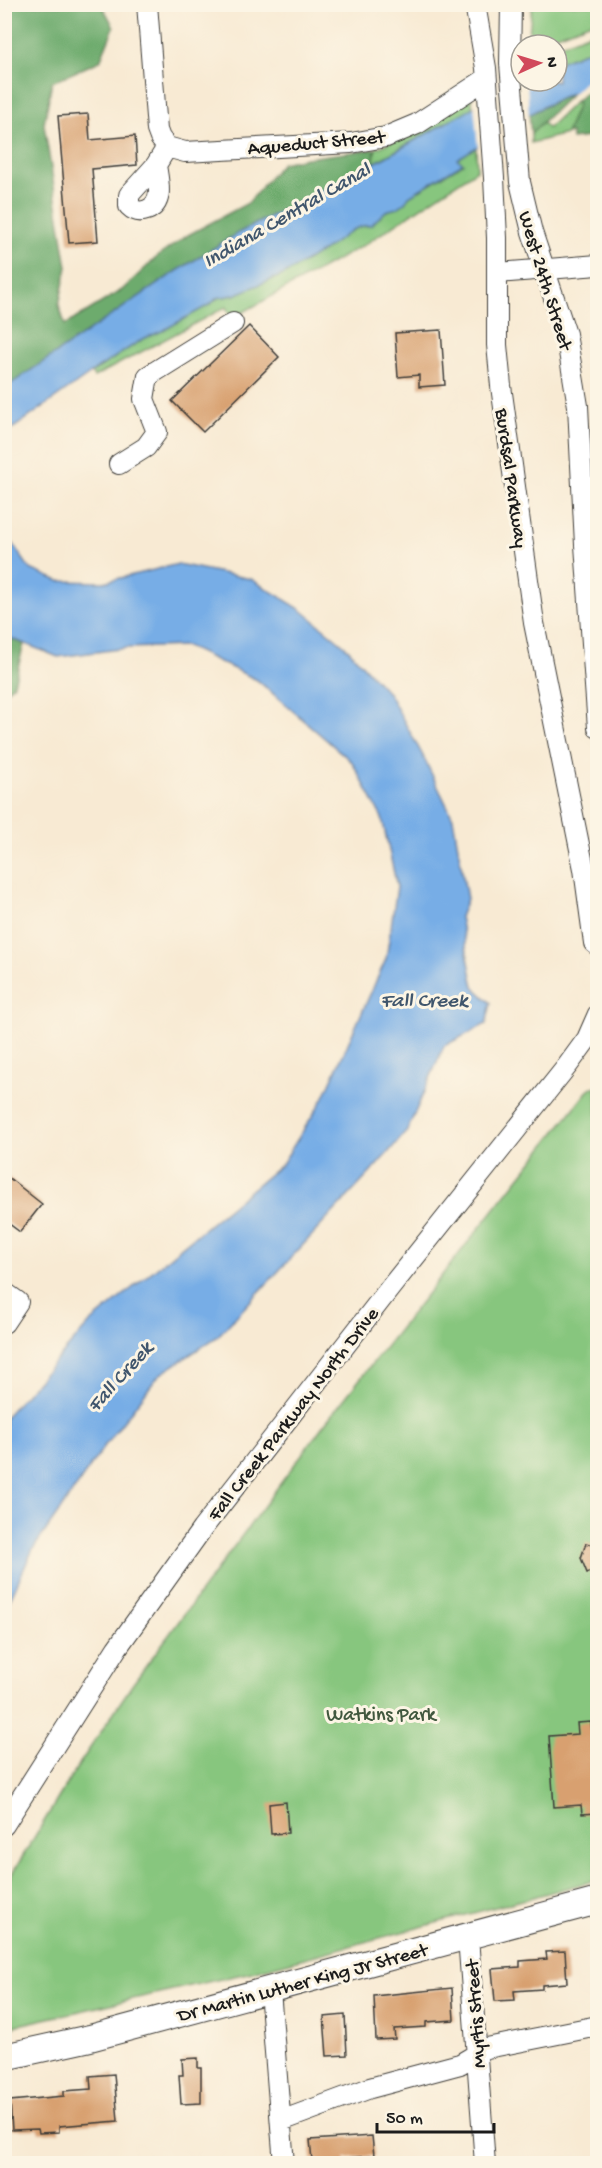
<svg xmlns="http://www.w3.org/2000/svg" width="602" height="2168" font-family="'Gochi Hand',sans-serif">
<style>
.green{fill:#87c67e;stroke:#52714d;stroke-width:1.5}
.forest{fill:#6dab6d;stroke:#446444;stroke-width:1.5}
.water{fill:#77ade6;stroke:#4a6481;stroke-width:1.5}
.pier{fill:#f8ead3}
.building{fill:#d8a070}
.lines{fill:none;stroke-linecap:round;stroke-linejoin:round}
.minor-casing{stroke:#3d3b37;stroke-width:22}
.major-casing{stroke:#3d3b37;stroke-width:28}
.minor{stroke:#fff;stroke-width:20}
.major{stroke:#fff;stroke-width:26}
.labels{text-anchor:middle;stroke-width:6;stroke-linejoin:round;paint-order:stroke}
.street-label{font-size:20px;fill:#1c1c1c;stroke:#fcf5e5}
.park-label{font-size:20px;fill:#41583e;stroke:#fcf5e5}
.water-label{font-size:21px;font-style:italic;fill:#40566d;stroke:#fcf5e5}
</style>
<rect width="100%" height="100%" fill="#fcf5e5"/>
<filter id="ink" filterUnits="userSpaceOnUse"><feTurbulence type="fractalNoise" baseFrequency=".0167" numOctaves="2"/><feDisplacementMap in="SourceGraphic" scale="12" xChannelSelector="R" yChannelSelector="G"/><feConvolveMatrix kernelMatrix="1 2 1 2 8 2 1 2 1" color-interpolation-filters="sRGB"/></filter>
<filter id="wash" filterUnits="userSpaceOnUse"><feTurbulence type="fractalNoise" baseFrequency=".008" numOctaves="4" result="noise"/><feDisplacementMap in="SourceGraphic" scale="24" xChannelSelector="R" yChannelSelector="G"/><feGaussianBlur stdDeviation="1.35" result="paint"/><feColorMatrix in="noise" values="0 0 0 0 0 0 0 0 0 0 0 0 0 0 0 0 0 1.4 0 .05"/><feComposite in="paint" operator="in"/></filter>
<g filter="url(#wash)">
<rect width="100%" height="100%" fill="#f8ead3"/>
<path class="green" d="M532,5h65v15l-61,23h-8z
M597,30v17l-40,16v-17z
M471,97l2,11 -99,55 1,-14 27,-12z
M576,101l2,3 -12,30 -35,9v-10l12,-10 5,5z
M476,147l1,23 -113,75 -124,69 -9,3 -5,-10 -132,70 -3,-4 52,-34 19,-8 49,-27 6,-6 17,-3 51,-21 44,-27 23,-17 11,-4 8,-1 15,-14 11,-3 8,-5 4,-7 54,-32 -7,-5z
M597,1086v794l-345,92 -247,56 -1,-141 70,-115 58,-87 190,-258 268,-339z"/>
<path class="forest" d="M7,5h95l12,22 -14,34 -48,21 -8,42 23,143 -8,38 6,20 57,-35 36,-34 30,-21 60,-32 34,-40 24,-5 69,-9 -1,14 -136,70 -64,40 -169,115 -1,-336 6,-3z
M597,84v52l-25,3 -1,-6 -5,1 12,-30 -2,-3 15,-14z
M573,93l-42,40 -2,-19z
M5,636l19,8 -10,40 -9,8z"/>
<path class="water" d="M597,47v37l-35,13 -25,13 -80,49 6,4 -54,33 -4,7 -8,5 -11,3 -15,14 -8,1 -11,4 -23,17 -44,27 -51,21 -17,3 -6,6 -49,27 -19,8 -45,29 -93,66v-46l169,-115 64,-40 144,-74 139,-79 36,1v-18z
M5,533l25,36 29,12 45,1 74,-18 73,15 49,30 45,37 44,48 33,60 31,64 14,81 -7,18 14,70 17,16 -5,21 -42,22 -37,85 -36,41 -154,165 -58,38 -56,73 -70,101 -28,61v-193l85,-94 192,-159 41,-65 63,-140 11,-72 -15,-69 -30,-56 -95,-82 -71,-34 -59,2 -69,9 -53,-21z"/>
<path class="pier" d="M597,70v10l-11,12 -18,6z
M521,77v4h6l2,37 -51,31 -4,-45z"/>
<g id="blocks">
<path class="building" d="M88,114l2,26 45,-4 2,29 -45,4 6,72 -29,2 -11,-127z
M249,326l30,31 -76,75 -31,-31z
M441,330l4,55 -26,2v-12l-21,2 -3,-44z
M4,1174l38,30 -22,28 -16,-12z
M586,1543l11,3v23l-10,4 -6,-15z
M591,1722l1,11 5,-1v81l-15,1 -1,-9 -27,2 -5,-71 29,-2 -1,-11z
M286,1802l2,31 -17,1 -2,-30z
M565,1951l2,32 -25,2v4l-28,2 1,9 -20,1 -3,-32 28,-2v-6l27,-2 -1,-7z
M452,1988l2,32 -28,2v5l-32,2 1,10 -19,1 -2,-44z
M345,2015l2,40 -20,1 -3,-39z
M198,2058v10h3v35l-20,1 -2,-29h4l-1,-16z
M114,2074l4,47 -59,5v6l-20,1 -1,-4 -26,1 -2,-29 54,-5v-5l27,-2 -1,-13z
M372,2136l2,20 -29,2v5h-27v-3h-6l-2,-20z"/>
</g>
</g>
<g filter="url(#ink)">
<use href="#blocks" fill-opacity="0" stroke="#3d3b37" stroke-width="1.5"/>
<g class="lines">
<defs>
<path id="minor" d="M147,4l10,126 3,8 7,9 -11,18 -27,30v11c5,5 10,7 18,4 18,-7 11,-30 9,-45
M475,4l11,64 8,110 3,60v107l4,41 33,237 50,246 10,74 4,3
M511,4l-1,60 10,118 12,50 34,102 12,72 7,139 13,183
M167,147l18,5 166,-9 35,-6 31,-13 69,-45
M497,273l101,-8
M119,464l27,-17 11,-15 -13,-33 4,-23 85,-53
M4,1292l14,10 -14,21
M4,1825l113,-177 85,-119 188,-241 178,-223 19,-26 11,-25
M468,1937l17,227
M270,1990l14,174
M477,2050l121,-24
M281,2121l89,-33 90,-24 17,-10"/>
<path id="major" d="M4,2057l86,-19 508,-137"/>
</defs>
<use href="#minor" class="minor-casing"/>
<use href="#major" class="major-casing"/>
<use href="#minor" class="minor"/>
<use href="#major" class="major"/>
</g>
</g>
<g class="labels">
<g class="street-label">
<text transform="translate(316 141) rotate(-5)" y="7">Aqueduct Street</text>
<text transform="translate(547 280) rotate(73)" y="7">West 24th Street</text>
<text transform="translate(513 478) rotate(82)" y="7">Burdsal Parkway</text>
<text transform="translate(292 1413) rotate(-52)" y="7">Fall Creek Parkway North Drive</text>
<text transform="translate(302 1981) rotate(-15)" y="7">Dr Martin Luther King Jr Street</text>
<text transform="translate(474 2014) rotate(-94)" y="7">Myrtis Street</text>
</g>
<g class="park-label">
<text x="381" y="1720">Watkins Park</text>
</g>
<g class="water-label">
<text transform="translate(286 214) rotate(-30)" y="7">Indiana Central Canal</text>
<text x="424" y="1006">Fall Creek</text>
<text transform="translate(119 1376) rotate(-48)" y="7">Fall Creek</text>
</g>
</g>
<rect width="602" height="2168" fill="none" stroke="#fcf5e5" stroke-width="24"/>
<g transform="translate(539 63) rotate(86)"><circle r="28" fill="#fcf5e5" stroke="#a29e95" stroke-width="1.5"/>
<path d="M0-4.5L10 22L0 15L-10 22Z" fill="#d1495b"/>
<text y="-9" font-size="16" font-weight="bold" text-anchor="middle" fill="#1c1c1c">N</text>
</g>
<path d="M377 2123v9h117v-9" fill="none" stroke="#1c1c1c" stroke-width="3"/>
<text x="386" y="2123" font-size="18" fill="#1c1c1c" stroke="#fcf5e5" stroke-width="4.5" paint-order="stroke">50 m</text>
</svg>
